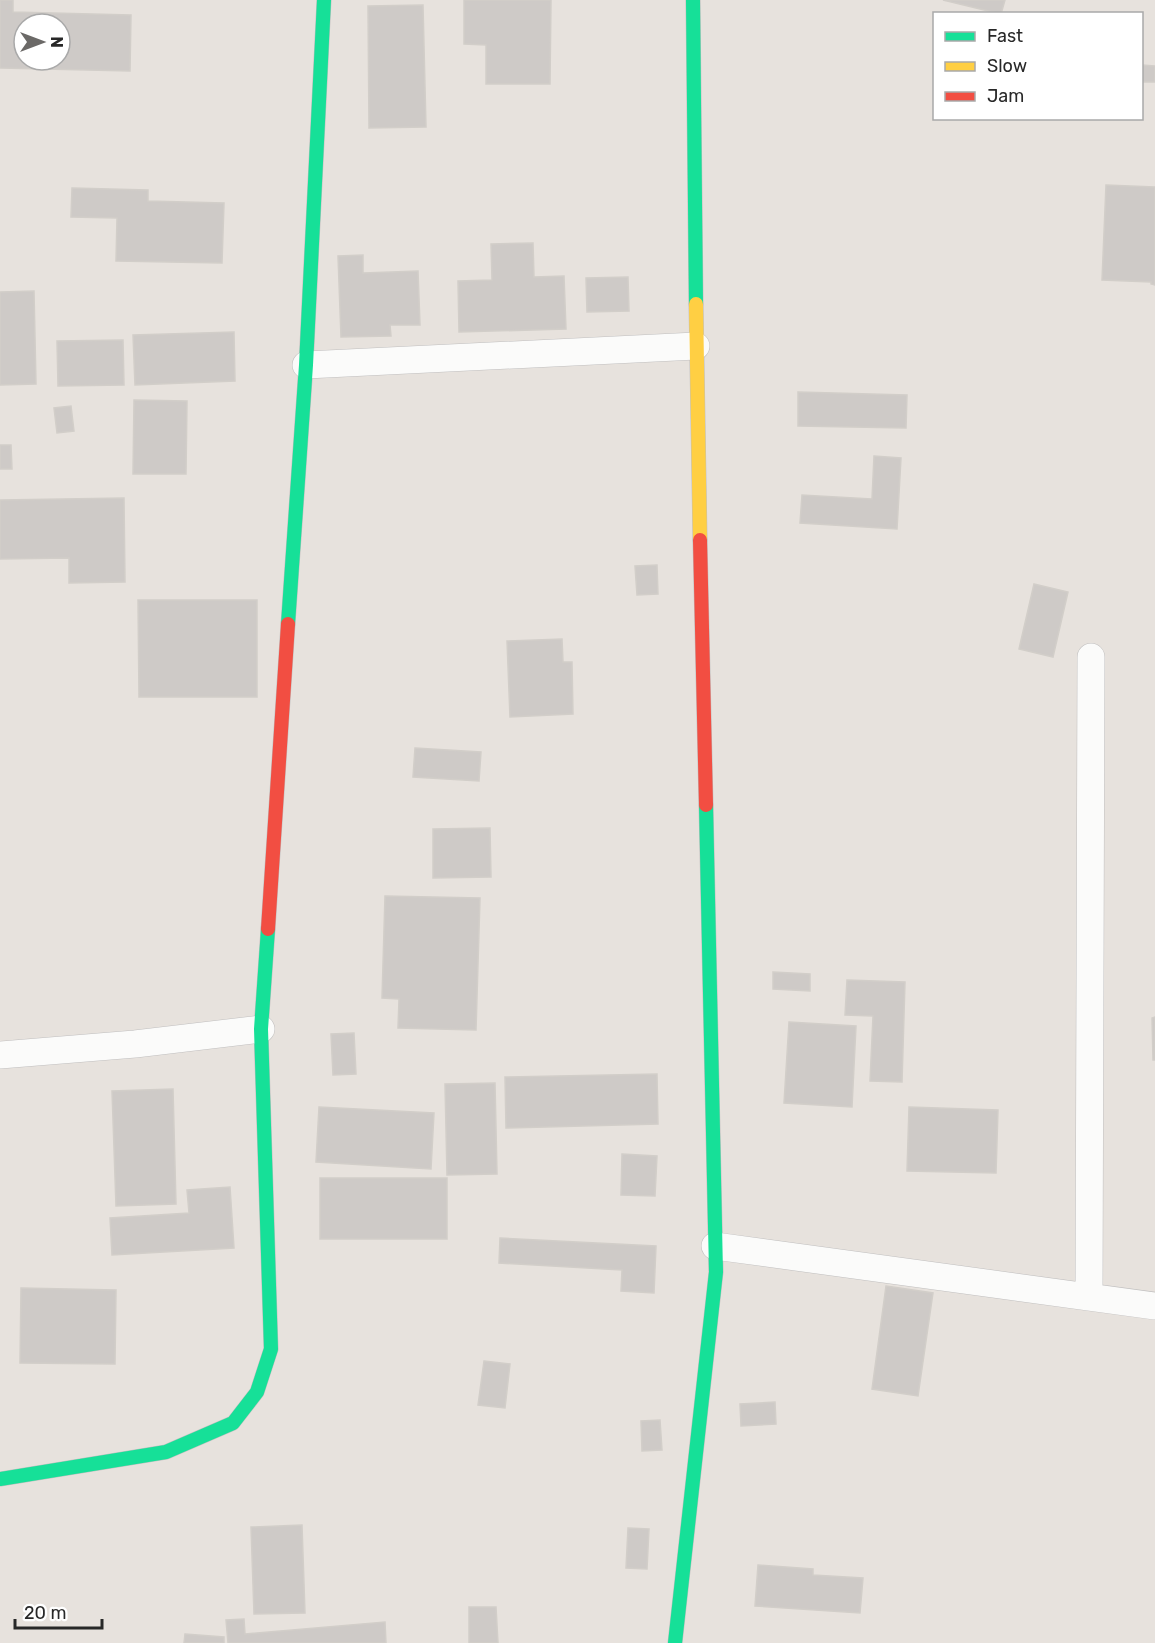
<svg xmlns="http://www.w3.org/2000/svg" width="1155" height="1643" font-family="Rubik,sans-serif">
<style>
.building{fill:#cecac7;stroke:#d2cec9;stroke-width:1.5;fill-rule:evenodd}
.lines{fill:none;stroke-linecap:round;stroke-linejoin:round}
.street-casing{stroke:#c0bfbf;stroke-width:28}
.fast-casing{stroke:#c0bfbf;stroke-width:15}
.slow-casing{stroke:#c0bfbf;stroke-width:15}
.jam-casing{stroke:#c0bfbf;stroke-width:15}
.street{stroke:#fbfbfa;stroke-width:27}
.fast{stroke:#16e098;stroke-width:14}
.slow{stroke:#ffcf43;stroke-width:14}
.jam{stroke:#f24e42;stroke-width:14}
</style>
<rect width="100%" height="100%" fill="#e7e2dd"/>
<path class="building" d="M0,0h13v12l118,3 -1,56 -130,-3zM24,24h36v36h-36z
M464,0h87l-1,84h-64v-39l-22,-1z
M943,0h62l-4,14z
M423,5l3,122 -57,1 -1,-122z
M1142,65l13,1v16h-13z
M1106,185l49,2v98l-4,-1v-2l-49,-2z
M72,188l76,2v11l76,2 -2,60 -106,-2 1,-43 -46,-1z
M533,243l1,34 30,-1 2,53 -107,3 -1,-51 34,-1 -1,-36z
M363,255v18l55,-2 2,54h-30l1,11 -50,1 -3,-81z
M628,277l1,34 -42,1 -1,-34z
M34,291l2,93 -36,1v-93z
M234,332l1,49 -100,4 -2,-50z
M123,340l1,45 -66,1 -1,-45z
M798,392l109,3 -1,33 -108,-2z
M134,400l53,1 -1,73h-53z
M71,406l3,25 -17,2 -3,-25z
M0,445h11l1,24h-12z
M874,456l27,2 -4,71 -97,-6 2,-28 70,4z
M124,498l1,84 -56,1v-25l-69,1v-59z
M657,565l1,29 -21,1 -2,-29z
M1034,584l34,8 -15,65 -34,-8z
M138,600h119v97h-118z
M562,639l1,23h9l1,52 -63,3 -3,-76z
M415,748l66,4 -2,29 -66,-4z
M490,828l1,49 -58,1v-49z
M385,896l95,2 -4,132 -78,-2 1,-29 -17,-1z
M773,972l37,2v17l-37,-2z
M847,980l58,2 -3,100 -32,-1 3,-65 -28,-1z
M1155,1017v43h-2l-1,-42z
M789,1022l67,4 -4,81 -68,-4z
M354,1033l2,41 -23,1 -2,-41z
M657,1074l1,50 -152,4 -1,-51z
M495,1083l2,91 -50,1 -2,-91z
M173,1089l3,115 -60,2 -4,-115z
M319,1107l115,6 -3,56 -115,-7z
M909,1107l89,3 -2,63 -89,-2z
M622,1154l35,2 -2,40 -34,-1z
M320,1178h127v61h-127z
M230,1187l4,61 -122,7 -2,-37 79,-5 -2,-23z
M500,1238l156,8 -2,47 -33,-2 1,-21 -123,-7z
M886,1286l47,7 -15,103 -46,-7z
M21,1288l95,2 -1,74 -95,-1z
M484,1361l26,3 -5,44 -27,-3z
M775,1402l1,22 -35,2 -1,-22z
M660,1420l2,30 -20,1 -1,-30z
M302,1525l3,88 -51,1 -3,-87z
M628,1528l21,1 -2,40 -21,-1z
M758,1565l55,4v6l50,3 -3,35 -105,-7z
M469,1607h27l2,36h-29z
M244,1619l1,15 140,-12 1,21h-158l-2,-23z
M185,1634l39,3v6h-40z"/>
<g class="lines">
<defs>
<path id="street" d="M306,365l390,-19
M0,1055l135,-11 126,-15
M715,1246l440,60
M1089,1297l2,-640"/>
<path id="fast" d="M693,0l3,304
M288,624l18,-259 18,-365
M0,1479l166,-27 67,-29 24,-31 14,-43 -10,-320 7,-100
M675,1643l41,-371 -10,-467"/>
<path id="slow" d="M696,304l4,236"/>
<path id="jam" d="M700,540l6,265
M268,929l20,-305"/>
</defs>
<use href="#street" class="street-casing"/>
<use href="#fast" class="fast-casing"/>
<use href="#slow" class="slow-casing"/>
<use href="#jam" class="jam-casing"/>
<use href="#street" class="street"/>
<use href="#fast" class="fast"/>
<use href="#slow" class="slow"/>
<use href="#jam" class="jam"/>
</g>
<rect x="933" y="12" width="210" height="108" fill="#ffffff" stroke="#a9a9a9" stroke-width="1.5"/>
<rect x="945" y="32" width="30" height="9" fill="#16e098" stroke="#a9a9a9" stroke-width="1.5"/>
<text x="987" y="42" font-size="18" fill="#282828">Fast</text>
<rect x="945" y="62" width="30" height="9" fill="#ffcf43" stroke="#a9a9a9" stroke-width="1.5"/>
<text x="987" y="72" font-size="18" fill="#282828">Slow</text>
<rect x="945" y="92" width="30" height="9" fill="#f24e42" stroke="#a9a9a9" stroke-width="1.5"/>
<text x="987" y="102" font-size="18" fill="#282828">Jam</text>
<g transform="translate(42 42) rotate(90)"><circle r="28" fill="#ffffff" stroke="#a9a9a9" stroke-width="1.5"/>
<path d="M0-4.5L10 22L0 15L-10 22Z" fill="#6b6967"/>
<text y="-9" font-size="16" font-weight="bold" text-anchor="middle" fill="#282828">N</text>
</g>
<path d="M15 1619v9h87v-9" fill="none" stroke="#282828" stroke-width="3"/>
<text x="24" y="1619" font-size="18" fill="#282828" stroke="#ffffff" stroke-width="4.5" paint-order="stroke">20 m</text>
</svg>
